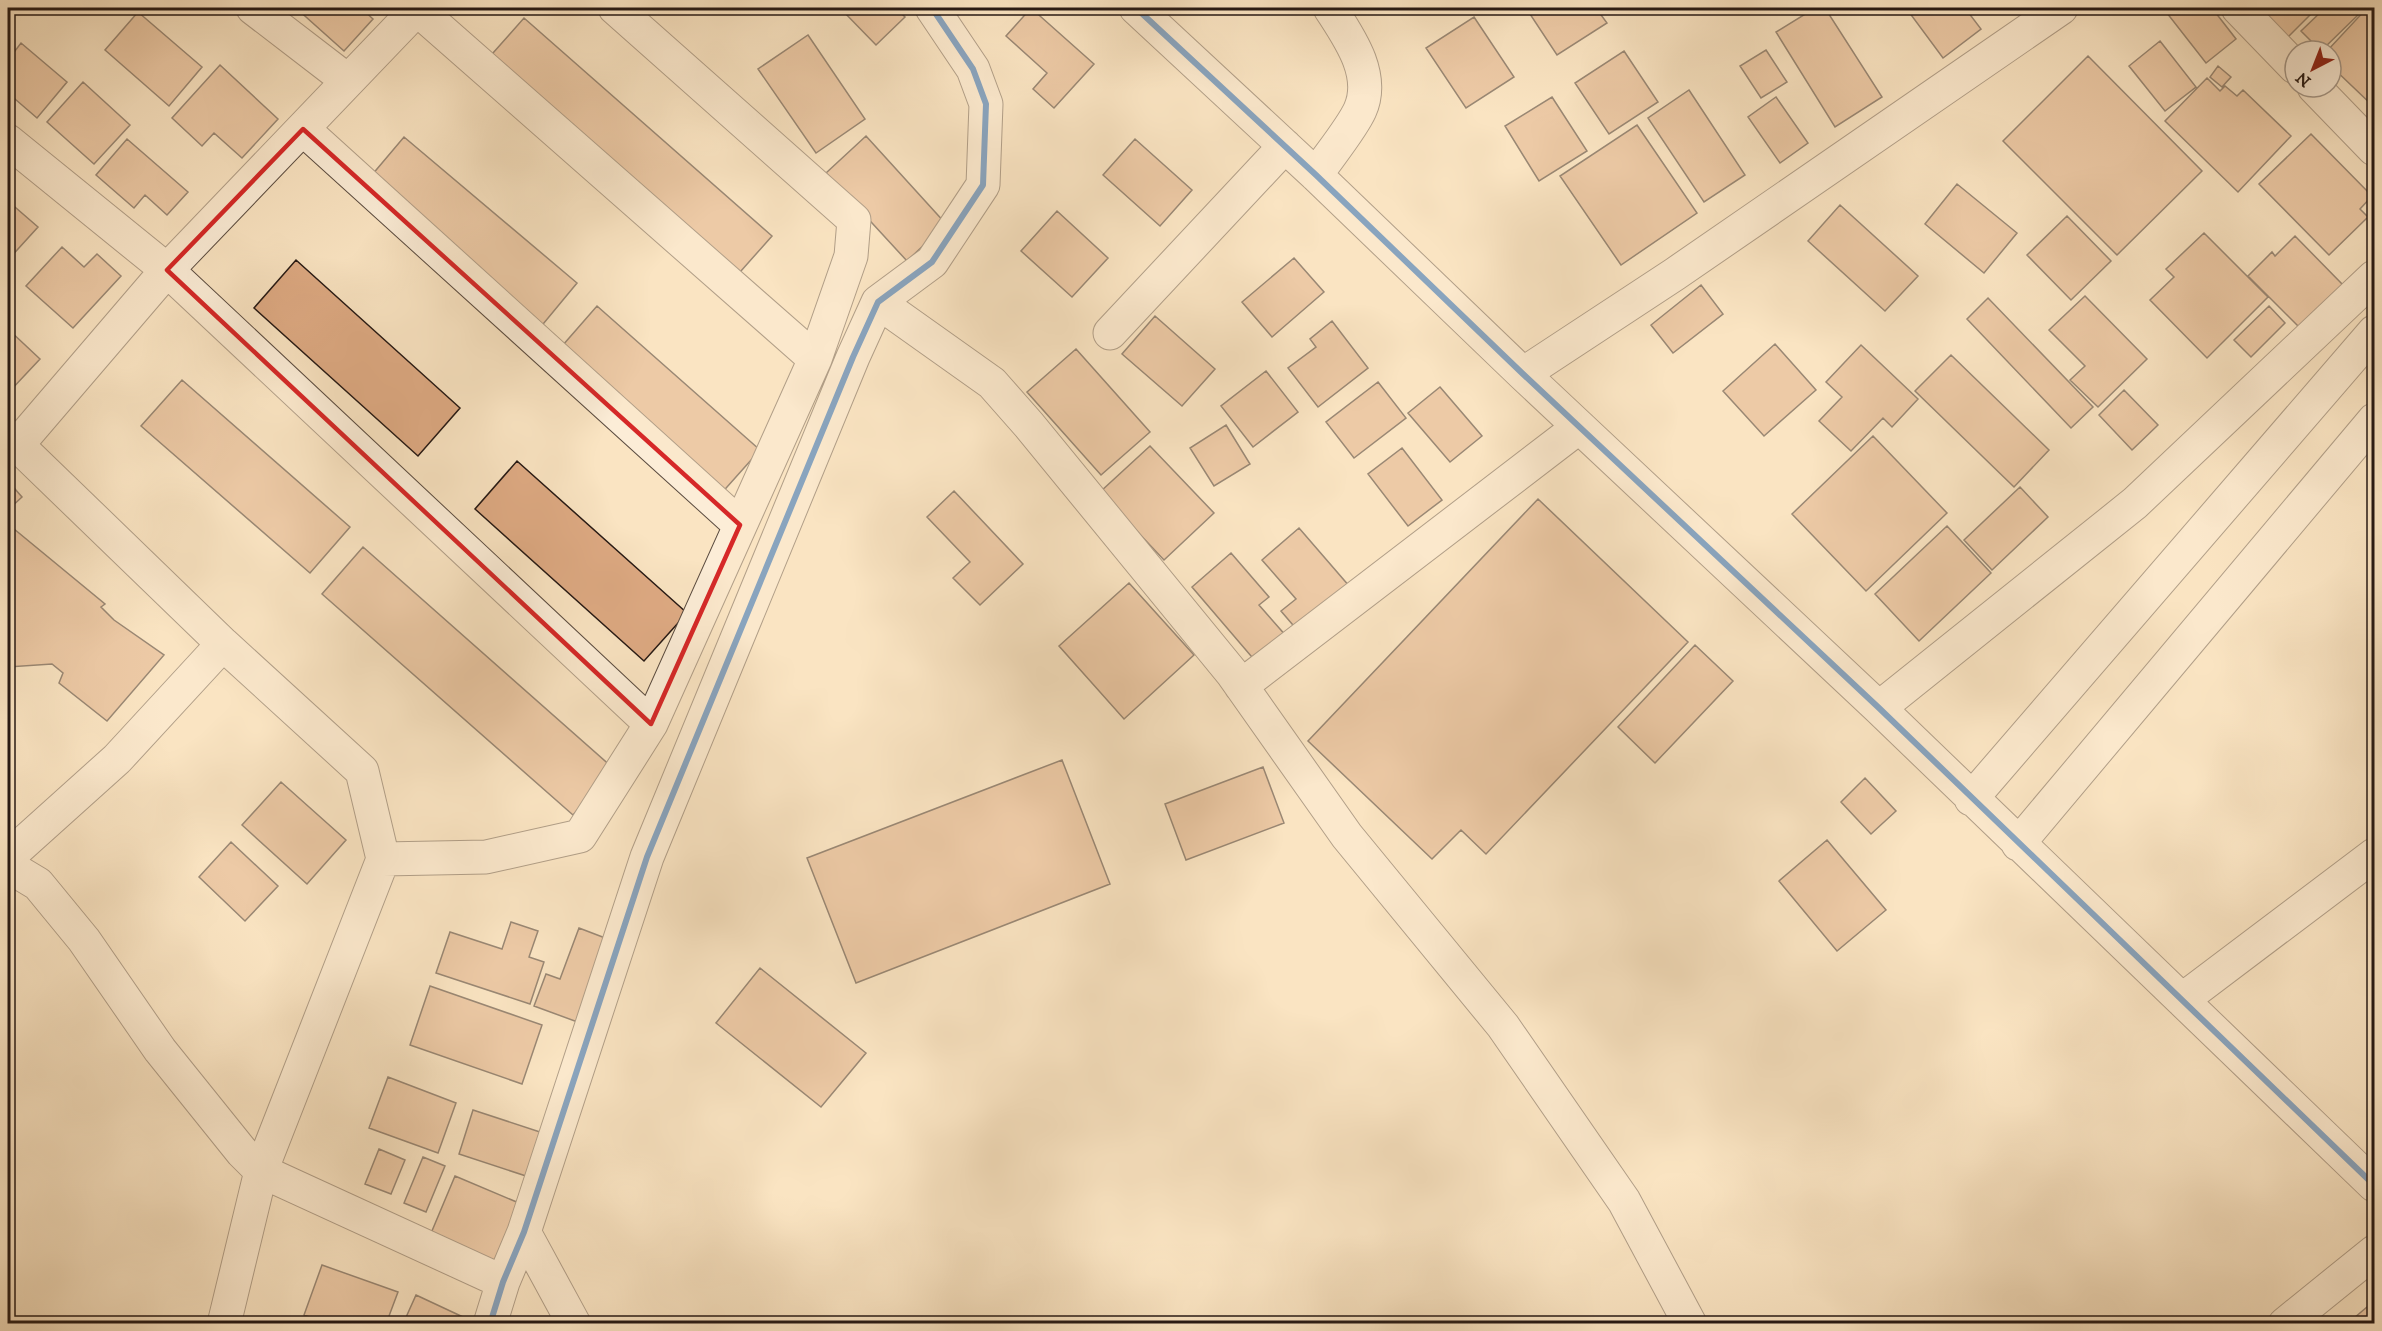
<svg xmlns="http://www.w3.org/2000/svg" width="2382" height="1331" font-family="'IM FELL DW Pica',serif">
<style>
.building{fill:#deaa83;stroke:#261914;stroke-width:1.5}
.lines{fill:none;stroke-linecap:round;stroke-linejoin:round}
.minor-casing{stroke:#5b4c40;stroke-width:35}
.minor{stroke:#fcedd7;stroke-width:33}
.cycleway-casing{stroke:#fcedd7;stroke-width:10}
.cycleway{stroke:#0057b8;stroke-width:6}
.marked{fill:none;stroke:#d62828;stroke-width:4.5;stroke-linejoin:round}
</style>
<rect width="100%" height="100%" fill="#fae4c2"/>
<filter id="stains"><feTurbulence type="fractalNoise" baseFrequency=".00333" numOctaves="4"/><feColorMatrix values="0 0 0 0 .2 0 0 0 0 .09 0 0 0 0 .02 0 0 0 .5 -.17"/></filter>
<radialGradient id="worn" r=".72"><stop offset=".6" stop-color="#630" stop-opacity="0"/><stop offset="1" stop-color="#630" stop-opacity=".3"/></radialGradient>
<path class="building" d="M296,8h65l12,11 -29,32z
M840,8h56l9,9 -29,28z
M1031,8l63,56 -40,44 -21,-19 14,-16 -41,-37z
M1526,8h70l11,15 -50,32z
M1815,8h10l57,89 -47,30 -59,-95z
M1906,8h59l16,21 -38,29z
M2163,8h49l24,31 -30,24z
M2258,8h59l-29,29z
M2325,8h28l6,6 -38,37 -20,-20z
M2367,8l7,2v97l-43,-41v-15h-4z
M138,12l64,55 -33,39 -64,-56z
M1474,17l40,60 -48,31 -40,-60z
M524,18l248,218 -39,44 -248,-218z
M808,35l57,84 -49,34 -58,-84z
M2160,41l36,46 -31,24 -36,-45z
M21,43l46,39 -30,36 -29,-25v-33z
M1766,50l21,32 -26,16 -21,-32z
M1624,51l34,51 -49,32 -34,-51z
M2088,56l114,115 -85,84 -114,-114z
M220,65l58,54 -36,39 -28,-25 -12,13 -30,-28z
M2218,66l13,11 -9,10 -12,-10z
M2207,78l13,13 5,-5 12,10 6,-6 48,46 -53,56 -73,-71z
M83,82l47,43 -36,39 -47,-42z
M1689,90l56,85 -41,27 -56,-84z
M1552,97l35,54 -48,30 -34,-55z
M1776,97l32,46 -28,20 -32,-46z
M1637,125l60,88 -76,52 -61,-89z
M2311,134l61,62 -12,13 8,8 -39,38 -70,-71z
M866,136l80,88 -39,37 -81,-88z
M404,137l173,146 -38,46 -173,-147z
M127,139l61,53 -21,23 -22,-20 -11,13 -38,-33z
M1135,139l57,51 -32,36 -57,-51z
M1957,184l60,49 -33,40 -59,-49z
M8,201l30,26 -30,33z
M1840,205l78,71 -33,35 -77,-70z
M1057,211l51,47 -36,39 -51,-46z
M2067,216l44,45 -40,39 -44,-45z
M2204,233l64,64 -61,61 -57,-58 24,-23 -8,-8z
M2295,236l48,49 -44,42 -51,-51 24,-24 3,4z
M62,247l22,20 13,-13 24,22 -48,52 -47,-42z
M1294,258l30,34 -52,45 -30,-35z
M296,260l164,148 -42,48 -164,-148z
M1701,285l22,29 -50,39 -22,-28z
M2085,296l62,63 -49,48 -28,-27 15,-14 -36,-36z
M1988,298l105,109 -22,21 -104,-109z
M597,306l163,144 -41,46 -163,-143z
M2269,306l16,17 -34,34 -17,-17z
M1155,316l60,53 -33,37 -60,-52z
M1332,321l36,47 -50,39 -30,-39 28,-21 -6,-8z
M8,329l32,30 -30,32 -2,-2z
M1775,344l41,46 -52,46 -41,-45z
M1861,345l57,54 -26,28 -9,-9 -32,33 -32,-30 23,-24 -16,-15z
M1076,349l74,83 -49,43 -74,-83z
M1951,355l98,95 -35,37 -99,-96z
M1266,371l32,41 -45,35 -32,-41z
M182,380l168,147 -40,46 -169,-147z
M1378,382l28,36 -52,40 -28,-36z
M1440,387l42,49 -32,26 -42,-49z
M2124,390l34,35 -26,25 -33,-35z
M1226,425l24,39 -36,22 -24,-38z
M1873,436l74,77 -81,78 -74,-77z
M1150,446l64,67 -50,47 -64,-68z
M1402,448l40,52 -34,26 -40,-52z
M517,461l170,152 -43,48 -169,-152z
M8,481l14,16 -14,13z
M2020,487l28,30 -56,53 -28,-30z
M954,491l69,73 -43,41 -27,-27 17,-16 -43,-45z
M1538,499l150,143 -202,212 -25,-24 -29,29 -124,-118z
M8,524l97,80 -4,3 13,13 50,35 -57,66 -48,-38 4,-10 -11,-9 -44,3z
M1947,526l44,47 -72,68 -44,-47z
M1299,528l51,59 -52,44 -17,-20 15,-12 -34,-39z
M363,547l250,221 -40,47 -251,-221z
M1231,553l38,44 -10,8 28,32 -30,26 -65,-76z
M1129,583l65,72 -70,64 -65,-73z
M1695,645l38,36 -78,82 -37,-36z
M1062,760l48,124 -254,99 -49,-125z
M1263,767l21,56 -98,37 -21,-56z
M1865,778l31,33 -25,23 -30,-32z
M281,782l65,58 -39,44 -65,-59z
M1827,840l59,70 -49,41 -58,-70z
M231,842l47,44 -33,35 -46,-44z
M511,922l27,9 -9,26 15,5 -14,42 -94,-31 14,-41 52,17z
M579,928l34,13 -30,83 -49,-18 12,-32 14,5z
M760,968l106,85 -45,54 -105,-84z
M430,986l112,39 -20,59 -112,-39z
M388,1077l68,26 -18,50 -69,-25z
M473,1110l67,22 -14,44 -67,-22z
M379,1149l26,11 -14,34 -26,-10z
M423,1157l22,9 -19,46 -22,-9z
M455,1176l64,27 -26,61 -64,-26z
M322,1265l76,27 -12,32h-58l-24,-9z
M416,1295l62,29h-75z
M2374,1301v23h-27z"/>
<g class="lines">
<defs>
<path id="minor" d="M253,8l95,73
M1136,8l180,167 207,199 356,334 495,477
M2238,8l57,59
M417,9l398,350
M2314,87l60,62
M303,129l437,396
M8,141l159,129 484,454
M1316,175c12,-18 36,-47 44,-65 16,-36 -12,-74 -30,-102
M878,302l114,81 37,42 203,248 115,163 156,190 121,175 66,123
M1110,333l175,-187
M1523,374l152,-100 386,-266
M8,436l215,208 139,127 21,88 -122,312 -37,153
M18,444l149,-174 251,-262
M1241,686l338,-259
M1879,708l256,-205 239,-226
M1971,799l403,-467
M2018,844l356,-424
M8,857l109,-98 106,-115
M383,859l103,-2 94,-21 71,-112 164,-365 36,-103 3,-36 -239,-212
M8,866l30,18 46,56 76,110 82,102 19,19 242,111
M2182,1000l192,-145
M524,1232l50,92
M490,1324l13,-42 21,-50 123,-375 206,-500 25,-55 54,-40 51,-77 3,-81 -13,-35 -41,-61
M2285,1324l89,-72"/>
</defs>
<use href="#minor" class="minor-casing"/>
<use href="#minor" class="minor"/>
<defs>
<path id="cycleway" d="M1136,8l180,167 207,199 356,334 495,477
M490,1324l13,-42 21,-50 123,-375 206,-500 25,-55 54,-40 51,-77 3,-81 -13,-35 -41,-61"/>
</defs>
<use href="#cycleway" class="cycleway-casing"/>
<use href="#cycleway" class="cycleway"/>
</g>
<path d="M0 0H2382V1331H0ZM303,129l437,396 -89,199 -484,-454z" fill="#fae4c2" fill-opacity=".55" fill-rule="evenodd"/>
<path class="marked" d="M303,129l437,396 -89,199 -484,-454z"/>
<rect width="2382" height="1331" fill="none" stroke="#fae4c2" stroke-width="30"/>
<rect x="9" y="9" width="2364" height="1313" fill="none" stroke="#261914" stroke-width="3"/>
<rect x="15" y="15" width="2352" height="1301" fill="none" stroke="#261914" stroke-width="1.5"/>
<g transform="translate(2313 69) rotate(222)"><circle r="28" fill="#fcedd7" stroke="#a69889" stroke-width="1.5"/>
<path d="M0-4.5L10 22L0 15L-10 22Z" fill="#8f2418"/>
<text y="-9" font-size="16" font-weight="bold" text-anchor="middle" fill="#261914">N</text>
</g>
<rect width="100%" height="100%" filter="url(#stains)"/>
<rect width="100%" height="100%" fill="url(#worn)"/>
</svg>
